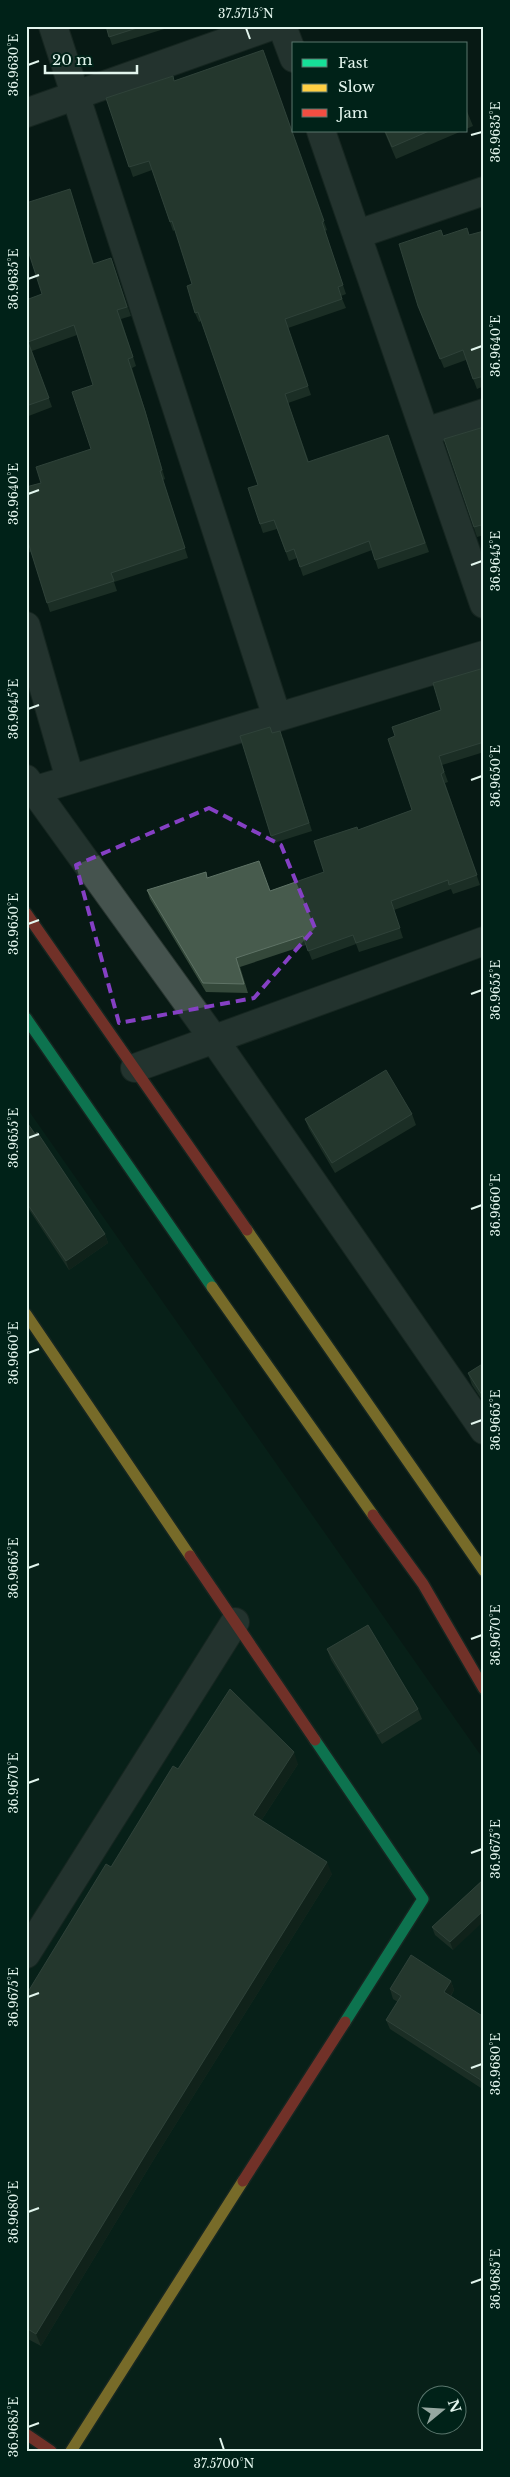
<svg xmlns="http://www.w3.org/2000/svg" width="510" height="2477" font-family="'Libre Baskerville',serif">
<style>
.built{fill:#08291e;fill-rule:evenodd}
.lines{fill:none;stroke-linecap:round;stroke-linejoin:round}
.street-casing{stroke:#283530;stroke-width:30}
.fast-casing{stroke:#283530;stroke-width:14}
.slow-casing{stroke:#283530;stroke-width:14}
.jam-casing{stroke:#283530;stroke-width:14}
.street{stroke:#45534e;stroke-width:28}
.fast{stroke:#16e098;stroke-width:11}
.slow{stroke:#ffcf43;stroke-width:11}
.jam{stroke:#f24e42;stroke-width:11}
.wall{fill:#34483a}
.shaded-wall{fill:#1b2e22}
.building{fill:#475b4d;stroke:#5f7366}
.marked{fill:none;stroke:#8540c4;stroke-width:4;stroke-dasharray:10 6;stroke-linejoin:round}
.ticks{fill:none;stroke:#e2f5ed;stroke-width:2}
.neatline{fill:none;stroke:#e2f5ed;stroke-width:2}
.ticks-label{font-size:12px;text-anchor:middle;fill:#e2f5ed}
</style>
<rect width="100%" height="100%" fill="#081a14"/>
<path class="built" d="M26,1107l458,653v691h-458zM428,2394h30v30h-30z"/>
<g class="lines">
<defs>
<path id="street" d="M53,26l224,691
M282,26l12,32
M26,113l245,-87
M321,131l163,473
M358,234l126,-43
M425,432l59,-19
M26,626l44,153
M26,779l187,259 271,392
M26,793l458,-138
M135,1068l349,-127
M26,1954l209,-332"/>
<path id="fast" d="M26,1018l186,269
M315,1740l108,159 -78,123"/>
<path id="slow" d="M247,1230l237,341
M212,1287l161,228
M26,1314l164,242
M71,2451l172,-270"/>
<path id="jam" d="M26,913l221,317
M373,1515l50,69 61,105
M190,1556l125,184
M243,2181l102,-159
M26,2434l25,17"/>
</defs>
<use href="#street" class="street-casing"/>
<use href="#fast" class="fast-casing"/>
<use href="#slow" class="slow-casing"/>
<use href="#jam" class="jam-casing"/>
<use href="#street" class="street"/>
<use href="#fast" class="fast"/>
<use href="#slow" class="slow"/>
<use href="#jam" class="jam"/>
</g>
<path class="wall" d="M106,26h68l-62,19z
M263,50l64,180 -2,1 21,63 -5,2 5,12 -58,20 23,67 -23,8 21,59 79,-27 41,117 -51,17 -6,-19 -69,26 -6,-18 -8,3 -12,-32 -14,4 -3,-9 -2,-39 -57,-164 -2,1 -4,-9 -3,-29 -17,-54 -2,1 -21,-61 -19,7 -27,-79 68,-17z
M466,109l7,17 -7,3z
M384,131h78l-66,28z
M73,199l21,65 17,-6 20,58 -10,3 15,47 -4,2 16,52 17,59 -2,1 25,78 -74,24 3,9 -67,21 -19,-60 -5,1v-66l15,-4 50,-34 2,-64 -16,-50 -45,16 20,56 -26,10v-117l16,-6z
M484,231v155l-7,3 -11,-29 -22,8 -26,-62 25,-70 26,-1z
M484,427v108l-7,2 -33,-98z
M484,668v84l-42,13 6,17 -3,1 35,102 -27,9 -2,-5 -57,21 9,28 -44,14 -3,-8 -44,16 -6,-15 -66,22 8,26 -42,-1 -56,-93 -3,-9 61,-12 62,13 54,-19 34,-42 54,-20 -17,-74 46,-26z
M270,727l2,6 11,5 29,93 -38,12 -3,-7z
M412,1114l4,11 -81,48 -26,-44 -4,-10z
M26,1121l79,113 3,9 -39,27 -41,-62 -2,1z
M484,1363v40l-12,-18 -4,-12z
M327,1649l91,60 4,10 -40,25 -51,-84z
M298,1764l-37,57 71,53 -178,285 -113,187 -15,-8v-343l85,-128 67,-98z
M484,1879l-31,71 -18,-15 -3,-8z
M451,1981l3,9 -3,6 33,21v73l-94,-61 -4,-9 12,-18 -5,-3 -3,-10z"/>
<path class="shaded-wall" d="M132,368l16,52 17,59 -3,-9z
M105,1234l3,9 -39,27 -3,-9z
M294,1752l4,12 -41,63 -4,-12z
M327,1862l5,12 -178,285 -113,187 -5,-12 114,-187z
M484,1910v11l-31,29 -3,-8z
M451,1981l3,9 -7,11 -3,-9z"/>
<path class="building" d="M106,26h37l-34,11z
M263,50l61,171 -2,1 21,63 -5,2 4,12 -57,20 23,67 -23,8 23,68 80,-27 37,108 -50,17 -6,-19 -69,26 -6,-18 -8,3 -12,-32 -14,4 -12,-36 10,-3 -60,-173 -3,1 -8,-27 5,-2 -20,-63 -2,1 -21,-61 -20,6 -23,-69 67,-22 1,5z
M385,131h44l-37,16z
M70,189l23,75 18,-6 16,49 -10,3 16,47 -5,2 17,52 17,59 -2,1 25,77 -74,25 3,8 -67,22 -19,-61 -2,1v-56l15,-4 -5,-16 55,-18 -19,-57 21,-7 -19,-60 -46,17 21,56 -23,8v-106l16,-6 -16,-50v-41z
M467,228l2,7 15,-4v145l-11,3 -10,-29 -23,9 -22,-53 -19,-62 42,-14 2,6z
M484,427v108l-3,-10 -7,2 -30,-88z
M484,668v74l-45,14 5,16 -3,2 36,101 -28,10 -1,-5 -57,21 9,27 -44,15 -3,-8 -45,16 -5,-15 -67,22 8,26 -41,-1 -56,-93 59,-18 1,6 52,-17 11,30 54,-19 -10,-31 43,-14 1,3 54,-20 -24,-71 7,-3 -3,-9 49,-17 -8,-27z
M270,727l2,6 8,-2 29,92 -38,13 -31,-100z
M386,1070l26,44 -80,49 -27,-44z
M26,1121l9,13 2,-2 68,102 -39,27 -40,-59z
M484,1363v35l-16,-25z
M368,1625l50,84 -40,25 -51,-85z
M230,1689l64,63 -41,63 74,47 -177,285 -114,187 -10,-6v-333l80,-131 5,3 62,-101 5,3z
M484,1879v31l-34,32 -18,-15z
M411,1955l40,26 -7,11 40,25v65l-98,-62 15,-24 -11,-7z"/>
<path d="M0 0H510V2477H0ZM209,808l72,37 34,83 -61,70 -135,25 -43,-158z" fill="#081a14" fill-opacity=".55" fill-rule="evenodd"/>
<path class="marked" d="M209,808l72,37 34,83 -61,70 -135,25 -43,-158z"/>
<path class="ticks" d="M246,28l4,11M28,65l11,-4M471,135l11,-3M28,279l11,-4M471,350l11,-4M28,494l11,-4M471,565l11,-4M28,709l11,-4M471,780l11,-4M28,924l11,-4M471,994l11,-4M28,1138l11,-4M471,1209l11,-4M28,1353l11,-4M471,1424l11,-4M28,1568l11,-4M471,1639l11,-4M28,1783l11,-4M471,1853l11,-4M28,1997l11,-4M471,2068l11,-4M28,2212l11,-4M471,2283l11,-4M28,2427l11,-4M220,2438l4,12"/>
<rect width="510" height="2477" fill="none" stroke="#002218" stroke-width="55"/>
<rect x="292" y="42" width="175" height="90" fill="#002218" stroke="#5a766d"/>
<rect x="302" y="59" width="25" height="8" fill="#16e098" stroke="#5a766d"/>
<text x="338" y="68" font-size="15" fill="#e2f5ed">Fast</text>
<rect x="302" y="84" width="25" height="8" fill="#ffcf43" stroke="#5a766d"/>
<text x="338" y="92" font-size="15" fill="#e2f5ed">Slow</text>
<rect x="302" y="109" width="25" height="8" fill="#f24e42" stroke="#5a766d"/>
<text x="338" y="118" font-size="15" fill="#e2f5ed">Jam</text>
<g transform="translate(442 2410) rotate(72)"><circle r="24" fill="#002218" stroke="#5a766d"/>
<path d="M0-4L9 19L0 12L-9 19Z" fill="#96a8a1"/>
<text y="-8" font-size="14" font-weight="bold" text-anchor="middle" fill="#e2f5ed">N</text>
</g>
<path d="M45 65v8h92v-8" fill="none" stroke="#e2f5ed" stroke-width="2.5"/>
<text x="52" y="65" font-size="15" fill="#e2f5ed" stroke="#002218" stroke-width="4" paint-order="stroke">20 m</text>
<rect x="28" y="28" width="454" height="2422" class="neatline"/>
<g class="ticks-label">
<text x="246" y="18">37.5715°N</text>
<text transform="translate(14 65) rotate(-90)" y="4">36.9630°E</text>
<text transform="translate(496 132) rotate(-90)" y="4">36.9635°E</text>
<text transform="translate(14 279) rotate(-90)" y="4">36.9635°E</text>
<text transform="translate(496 346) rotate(-90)" y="4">36.9640°E</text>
<text transform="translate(14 494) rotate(-90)" y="4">36.9640°E</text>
<text transform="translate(496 561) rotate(-90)" y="4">36.9645°E</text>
<text transform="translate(14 709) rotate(-90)" y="4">36.9645°E</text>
<text transform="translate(496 776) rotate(-90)" y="4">36.9650°E</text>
<text transform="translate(14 924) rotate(-90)" y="4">36.9650°E</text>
<text transform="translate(496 990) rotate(-90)" y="4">36.9655°E</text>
<text transform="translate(14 1138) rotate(-90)" y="4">36.9655°E</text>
<text transform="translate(496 1205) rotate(-90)" y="4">36.9660°E</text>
<text transform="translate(14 1353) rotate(-90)" y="4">36.9660°E</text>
<text transform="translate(496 1420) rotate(-90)" y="4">36.9665°E</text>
<text transform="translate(14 1568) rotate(-90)" y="4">36.9665°E</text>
<text transform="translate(496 1635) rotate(-90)" y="4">36.9670°E</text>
<text transform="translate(14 1783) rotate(-90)" y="4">36.9670°E</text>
<text transform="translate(496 1849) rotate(-90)" y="4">36.9675°E</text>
<text transform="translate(14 1997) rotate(-90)" y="4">36.9675°E</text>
<text transform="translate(496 2064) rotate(-90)" y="4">36.9680°E</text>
<text transform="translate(14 2212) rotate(-90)" y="4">36.9680°E</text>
<text transform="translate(496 2279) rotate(-90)" y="4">36.9685°E</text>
<text transform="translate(14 2427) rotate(-90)" y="4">36.9685°E</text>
<text x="224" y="2468">37.5700°N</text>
</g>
</svg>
